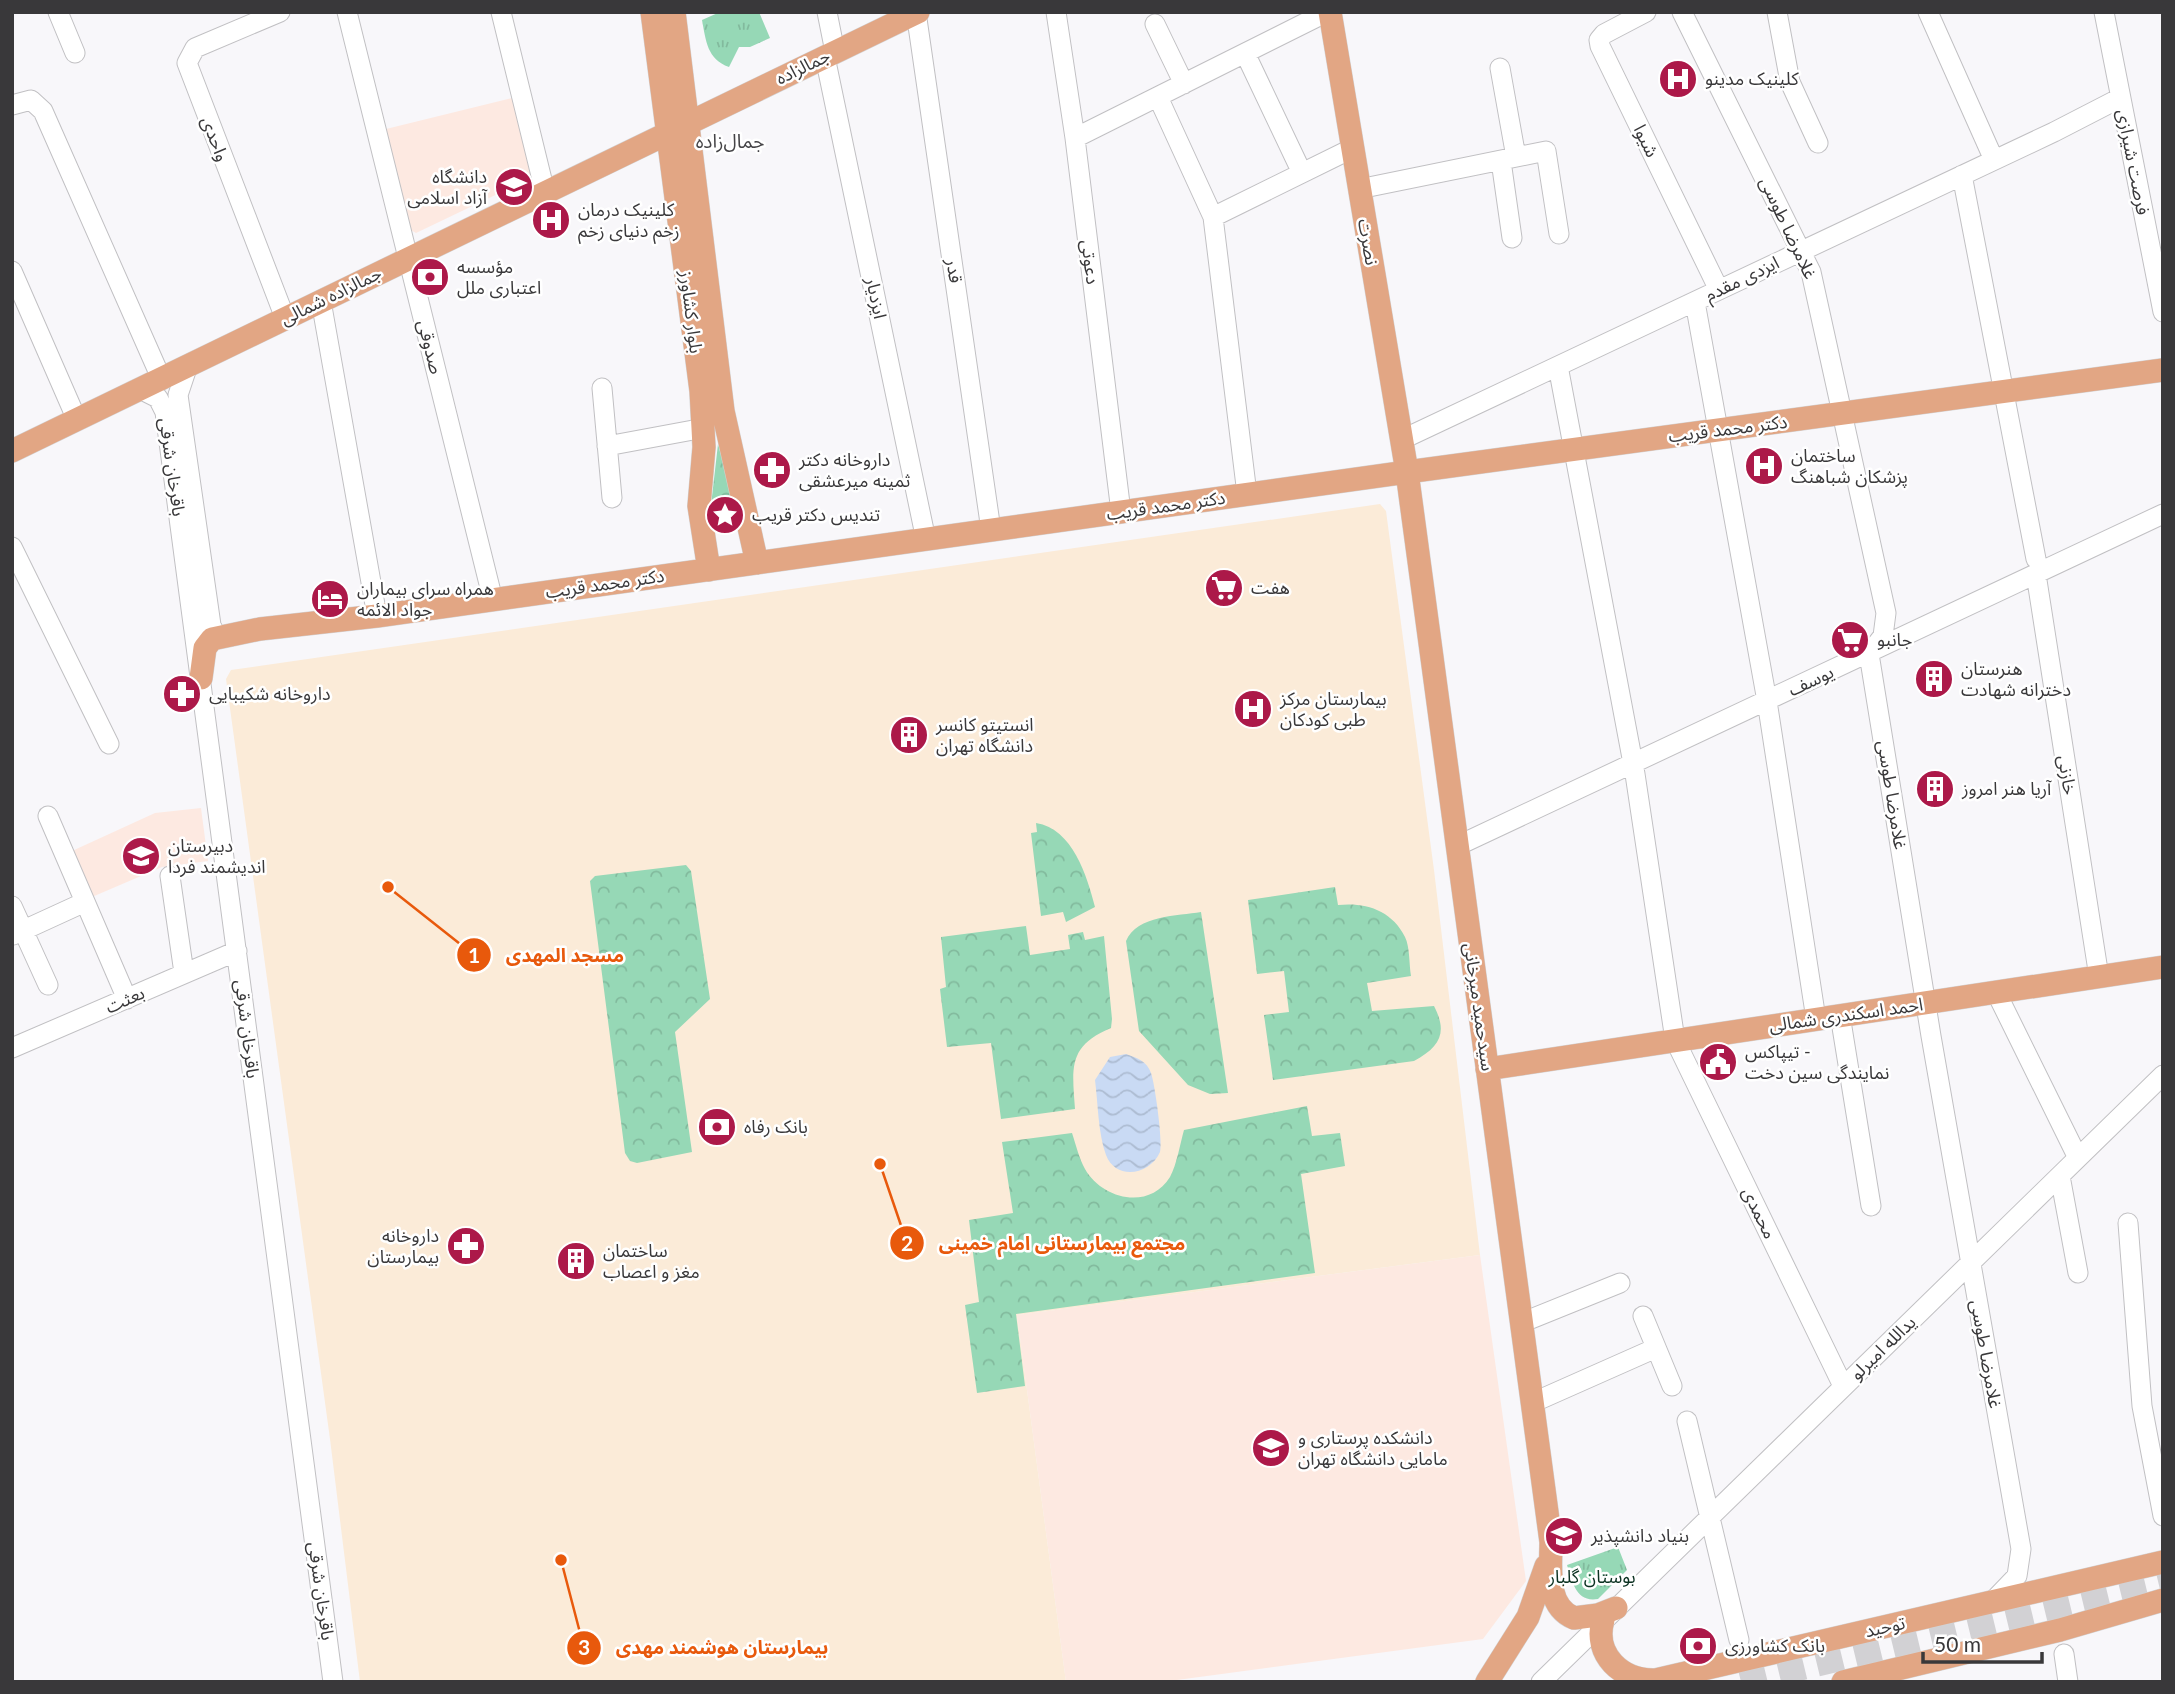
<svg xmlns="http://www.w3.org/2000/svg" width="2175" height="1694" font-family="Lato,'Noto Sans Arabic',sans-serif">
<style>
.education{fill:#fde9e1}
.medical{fill:#fbebd8}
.grass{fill:url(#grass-tufts)}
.forest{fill:url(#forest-crowns)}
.water{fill:url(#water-waves)}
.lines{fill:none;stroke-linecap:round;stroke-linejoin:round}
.highway-tunnel{stroke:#d2d1d4;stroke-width:26;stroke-dasharray:26 13;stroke-linecap:butt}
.minor-casing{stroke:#c1c0c3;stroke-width:21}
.major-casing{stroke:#d3d3d4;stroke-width:24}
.minor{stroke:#fff;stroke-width:19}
.major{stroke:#e2a684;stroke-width:23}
.labels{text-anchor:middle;stroke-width:5;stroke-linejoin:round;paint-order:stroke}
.street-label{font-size:18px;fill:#39383a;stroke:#fff}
.poi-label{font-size:18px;fill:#39383a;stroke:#fff;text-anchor:start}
.park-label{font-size:18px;fill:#0c3222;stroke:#fff}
.neighbourhood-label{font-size:19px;fill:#454447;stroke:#fff}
.leader{fill:none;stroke:#e8590c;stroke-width:2.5}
.callout-dot{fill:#e8590c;stroke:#fff;stroke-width:2.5}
.mark-label{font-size:21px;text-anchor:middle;font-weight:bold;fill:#fff}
.callout-label{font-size:19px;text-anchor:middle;font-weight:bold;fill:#e8590c;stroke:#fff;stroke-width:5;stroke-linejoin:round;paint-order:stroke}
</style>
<defs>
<pattern id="grass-tufts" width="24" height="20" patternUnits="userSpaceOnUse" patternTransform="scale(1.75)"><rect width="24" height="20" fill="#96d8b6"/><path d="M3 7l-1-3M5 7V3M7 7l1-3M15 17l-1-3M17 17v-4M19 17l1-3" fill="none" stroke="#82ba9d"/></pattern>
<pattern id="forest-crowns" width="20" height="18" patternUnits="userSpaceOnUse" patternTransform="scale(1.75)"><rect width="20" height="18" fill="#96d8b6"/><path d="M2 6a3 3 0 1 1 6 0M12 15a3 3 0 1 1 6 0" fill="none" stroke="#82ba9d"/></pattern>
<pattern id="water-waves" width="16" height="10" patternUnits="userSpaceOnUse" patternTransform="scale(1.75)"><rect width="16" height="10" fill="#c9daf4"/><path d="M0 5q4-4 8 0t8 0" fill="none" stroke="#adbcd2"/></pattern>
</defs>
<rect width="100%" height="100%" fill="#f8f7fa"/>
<path class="education" d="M516,97l18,73 -3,8 -115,55 -7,-4 -23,-100z
M201,808l7,53 -46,6 -70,30 -20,-46 83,-38z
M1480,1255l46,326 -43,58 -321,43h-96l-49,-367z"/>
<path class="medical" d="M1380,504l6,7 48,359 46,385 -463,60 49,367h-706l-30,-243 -104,-760 5,-9z"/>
<path class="grass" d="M720,12h39l11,26 -20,9h-11l-10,20c-22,-8 -23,-26 -27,-47z
M1618,1547l9,23 -29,29c-22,4 -26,-18 -31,-34z"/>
<path class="forest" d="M718,444l19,67 -27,3z
M1036,823c37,6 51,53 59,84l-29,15 -3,-10 -22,4 -10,-83 6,-1z
M686,865l5,6 19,128 -35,33 17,120 -55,11 -7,-2 -5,-8 -35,-272 5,-5z
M1335,887l3,18c27,-3 54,5 67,32 5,10 4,27 6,39l-44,7 5,28 62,-5c14,27 6,41 -20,55l-141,19 -9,-65 25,-3 -5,-41 -27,3 -9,-74z
M1201,912l27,181 -18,1 -22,-9 -49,-54 -13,-90c11,-26 52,-25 75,-29z
M1026,926l4,29 40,-6 -2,-14 15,-3 2,8 19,-4 8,83 -1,9c-43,18 -39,39 -36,81l-74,10 -10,-76 -44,4 -7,-58 6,-2 -5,-50z
M1307,1106l5,30 28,-3 5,33 -44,8 14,99 -299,41 9,72 -48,7 -12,-88 14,-3 -10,-82 44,-7 -11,-71 70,-9c4,12 7,25 13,36 17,30 64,42 85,8 7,-13 10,-33 14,-47z"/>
<path class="water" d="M1126,1054c11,4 21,7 25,19 4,11 12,70 9,79 -10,23 -44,29 -54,3 -8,-22 -8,-52 -11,-75l15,-23z"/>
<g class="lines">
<path class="highway-tunnel" d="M1741,1682l422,-102"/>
<defs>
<path id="minor" d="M58,12l17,41
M280,12l-85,36 -8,15 98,255
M347,12l146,588
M501,12l44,180
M827,12l8,40
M916,12l75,518
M1056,12l19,126 46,374
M1646,12l-42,22 -5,6 1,6 119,244
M1682,12l129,260 75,341 -3,23 -14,18 62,382 90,513 -4,27 -24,25
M1777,12l13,70 28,61
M1928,12l66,148
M2104,12l59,300
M1155,24l29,60
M1245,53l57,120
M825,57l101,483
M1500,68l16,89
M1158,97l55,120 34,277
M12,105l19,-5 12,11 118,267
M1075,138l252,-126
M1501,161l11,77
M1962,175l74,384
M1359,189l187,-38 13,83
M1213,217l140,-69
M12,271l65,149
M321,301l56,315
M1695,302l72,399 49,318
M188,365l-10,30 33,230 5,11
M1558,366l77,408 40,266 168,346
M602,388l10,110
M140,389l18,9 7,14 168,1270
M1401,440l653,-308 66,-34
M607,446l97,-18
M12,547l97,197
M2036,574l63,403
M48,816l79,183
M1457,846l706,-332
M170,876l14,97
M12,906l36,79
M13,935l72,-33
M1996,992l82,166
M1840,1015l31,191
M12,1048l225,-97
M2060,1176l18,97
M2128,1223l14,183 21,110
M1643,1316l29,70
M1521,1323l99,-40
M1532,1403l124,-55
M1687,1421l52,219
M2064,1654l4,28
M1541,1682l622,-607"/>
<path id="major" d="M652,12l49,379 3,56 -5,59 10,64
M674,12l49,399 34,152
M1330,12l77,460 144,1070c0,26 -6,64 23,76l24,-3 18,-7
M12,451l906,-439
M201,678l4,-30 7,-9 48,-10 117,-13 1030,-144 756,-102
M1487,1069l676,-102
M1603,1620c-10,35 19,61 52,60
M1487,1682l41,-65 18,-51
M1647,1682l516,-120
M1843,1682l217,-52 103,-30"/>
</defs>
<use href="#minor" class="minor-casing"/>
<use href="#major" class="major-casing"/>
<use href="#minor" class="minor"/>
<use href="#major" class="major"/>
</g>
<defs>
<symbol id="hospital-disc" viewBox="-11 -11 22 22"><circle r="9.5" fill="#ac1949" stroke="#fff"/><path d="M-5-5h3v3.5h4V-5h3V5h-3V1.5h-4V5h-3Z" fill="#fff"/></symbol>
<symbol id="school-disc" viewBox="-11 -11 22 22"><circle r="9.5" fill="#ac1949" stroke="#fff"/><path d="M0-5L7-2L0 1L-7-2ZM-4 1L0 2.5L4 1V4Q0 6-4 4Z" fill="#fff"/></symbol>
<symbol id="bank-disc" viewBox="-11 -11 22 22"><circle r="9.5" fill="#ac1949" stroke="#fff"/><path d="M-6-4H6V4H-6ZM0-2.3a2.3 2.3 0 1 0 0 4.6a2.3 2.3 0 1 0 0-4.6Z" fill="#fff"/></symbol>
<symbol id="pharmacy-disc" viewBox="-11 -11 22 22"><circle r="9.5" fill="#ac1949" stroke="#fff"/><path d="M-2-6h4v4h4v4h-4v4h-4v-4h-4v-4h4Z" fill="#fff"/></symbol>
<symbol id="sight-disc" viewBox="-11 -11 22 22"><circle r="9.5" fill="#ac1949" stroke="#fff"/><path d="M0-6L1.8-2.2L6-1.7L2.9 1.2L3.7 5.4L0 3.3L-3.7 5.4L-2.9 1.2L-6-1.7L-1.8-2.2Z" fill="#fff"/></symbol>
<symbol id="supermarket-disc" viewBox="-11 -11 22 22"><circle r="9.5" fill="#ac1949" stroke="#fff"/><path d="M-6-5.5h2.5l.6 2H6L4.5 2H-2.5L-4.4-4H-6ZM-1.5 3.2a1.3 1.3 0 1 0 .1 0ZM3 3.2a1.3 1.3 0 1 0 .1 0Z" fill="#fff"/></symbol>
<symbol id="hotel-disc" viewBox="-11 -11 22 22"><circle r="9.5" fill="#ac1949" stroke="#fff"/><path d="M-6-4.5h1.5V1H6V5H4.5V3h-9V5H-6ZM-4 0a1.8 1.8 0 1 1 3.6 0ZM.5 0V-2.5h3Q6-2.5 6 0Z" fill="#fff"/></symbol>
<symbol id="building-disc" viewBox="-11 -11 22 22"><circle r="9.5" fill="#ac1949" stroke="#fff"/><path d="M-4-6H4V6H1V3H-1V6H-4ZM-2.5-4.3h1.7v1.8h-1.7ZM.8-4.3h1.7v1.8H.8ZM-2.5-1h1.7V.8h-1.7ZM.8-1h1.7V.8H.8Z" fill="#fff"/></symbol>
<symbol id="civic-disc" viewBox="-11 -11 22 22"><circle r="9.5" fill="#ac1949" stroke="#fff"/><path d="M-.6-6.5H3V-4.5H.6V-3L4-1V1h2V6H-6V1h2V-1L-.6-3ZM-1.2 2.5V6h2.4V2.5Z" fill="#fff"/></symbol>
<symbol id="university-disc" viewBox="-11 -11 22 22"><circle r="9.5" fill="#ac1949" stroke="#fff"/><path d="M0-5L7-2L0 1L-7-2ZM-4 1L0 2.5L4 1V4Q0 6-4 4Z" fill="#fff"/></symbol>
</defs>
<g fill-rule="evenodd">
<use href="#hospital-disc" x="1656" y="57" width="44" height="44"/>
<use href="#school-disc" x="492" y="165" width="44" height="44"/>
<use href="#hospital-disc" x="529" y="198" width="44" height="44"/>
<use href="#bank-disc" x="408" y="255" width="44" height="44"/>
<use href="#hospital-disc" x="1742" y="444" width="44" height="44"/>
<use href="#pharmacy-disc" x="750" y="448" width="44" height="44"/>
<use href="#sight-disc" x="703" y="493" width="44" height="44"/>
<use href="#supermarket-disc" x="1202" y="566" width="44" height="44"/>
<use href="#hotel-disc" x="308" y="577" width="44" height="44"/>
<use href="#supermarket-disc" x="1828" y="618" width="44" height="44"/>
<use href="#building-disc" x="1912" y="657" width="44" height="44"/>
<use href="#pharmacy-disc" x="160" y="672" width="44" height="44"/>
<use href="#hospital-disc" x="1231" y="687" width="44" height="44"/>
<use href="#building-disc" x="887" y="713" width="44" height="44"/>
<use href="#building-disc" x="1913" y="767" width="44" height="44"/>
<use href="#school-disc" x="119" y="834" width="44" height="44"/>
<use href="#civic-disc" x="1696" y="1040" width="44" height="44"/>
<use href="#bank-disc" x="695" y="1105" width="44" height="44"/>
<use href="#pharmacy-disc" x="444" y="1224" width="44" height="44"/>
<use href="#building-disc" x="554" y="1239" width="44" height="44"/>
<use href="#university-disc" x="1249" y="1426" width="44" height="44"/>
<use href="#school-disc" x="1542" y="1514" width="44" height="44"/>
<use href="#bank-disc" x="1676" y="1624" width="44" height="44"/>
</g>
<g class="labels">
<g class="street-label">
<text transform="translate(803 67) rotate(-26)" y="6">جمالزاده</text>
<text transform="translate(215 139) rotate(69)" y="6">واحدی</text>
<text transform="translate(1646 141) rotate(64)" y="6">شیوا</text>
<text transform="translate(2133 162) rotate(79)" y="6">فرصت شیرازی</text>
<text transform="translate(1788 228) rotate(65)" y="6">غلامرضا طوسی</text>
<text transform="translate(1368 242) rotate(80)" y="6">نصرت</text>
<text transform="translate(1090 262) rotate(83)" y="6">دعوتی</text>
<text transform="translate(954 271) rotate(82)" y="6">قدر</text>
<text transform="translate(1742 279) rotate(-26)" y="6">ایزدی مقدم</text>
<text transform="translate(331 296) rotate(-26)" y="6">جمالزاده شمالی</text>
<text transform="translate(876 298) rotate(78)" y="6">ایزدیار</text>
<text transform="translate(691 312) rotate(83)" y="6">بلوار کشاورز</text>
<text transform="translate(430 347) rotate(76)" y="6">صدوقی</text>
<text transform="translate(1728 429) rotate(-7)" y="6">دکتر محمد قریب</text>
<text transform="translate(172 467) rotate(82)" y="6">باقرخان شرقی</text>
<text transform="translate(1166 506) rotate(-8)" y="6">دکتر محمد قریب</text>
<text transform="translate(605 584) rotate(-8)" y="6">دکتر محمد قریب</text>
<text transform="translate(1811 681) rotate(-25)" y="6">یوسف</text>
<text transform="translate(2067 775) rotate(81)" y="6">خازنی</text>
<text transform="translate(1892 795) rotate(81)" y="6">غلامرضا طوسی</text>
<text transform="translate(125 1000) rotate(-24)" y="6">بعثت</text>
<text transform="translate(1479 1007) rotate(82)" y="6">سیدحمید میرخانی</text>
<text transform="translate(1846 1015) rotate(-8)" y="6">احمد اسکندری شمالی</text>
<text transform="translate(247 1029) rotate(83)" y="6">باقرخان شرقی</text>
<text transform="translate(1759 1213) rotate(64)" y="6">محمدی</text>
<text transform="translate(1883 1348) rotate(-44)" y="6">یدالله امیرلو</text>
<text transform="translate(1986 1354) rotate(80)" y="6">غلامرضا طوسی</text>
<text transform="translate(321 1591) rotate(82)" y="6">باقرخان شرقی</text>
<text transform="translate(1885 1627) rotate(-13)" y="6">توحید</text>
</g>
<g class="poi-label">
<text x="1705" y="85">کلینیک مدینو</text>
<text x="487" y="183" text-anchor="end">دانشگاه<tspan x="487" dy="21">آزاد اسلامی</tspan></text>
<text x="578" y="216">کلینیک درمان<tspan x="578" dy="21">زخم دنیای زخم</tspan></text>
<text x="457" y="273">مؤسسه<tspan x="457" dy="21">اعتباری ملل</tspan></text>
<text x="1791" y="462">ساختمان<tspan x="1791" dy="21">پزشکان شباهنگ</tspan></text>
<text x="799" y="466">داروخانه دکتر<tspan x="799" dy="21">ثمینه میرعشقی</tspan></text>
<text x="752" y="521">تندیس دکتر قریب</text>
<text x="1251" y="594">هفت</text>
<text x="357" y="595">همراه سرای بیماران<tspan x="357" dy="21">جواد الائمه</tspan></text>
<text x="1877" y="646">جانبو</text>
<text x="1961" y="675">هنرستان<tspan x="1961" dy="21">دخترانه شهادت</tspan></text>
<text x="209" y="700">داروخانه شکیبایی</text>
<text x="1280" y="705">بیمارستان مرکز<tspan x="1280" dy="21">طبی کودکان</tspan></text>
<text x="936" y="731">انستیتو کانسر<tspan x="936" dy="21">دانشگاه تهران</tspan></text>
<text x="1962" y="795">آریا هنر امروز</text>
<text x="168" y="852">دبیرستان<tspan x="168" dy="21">اندیشمند فردا</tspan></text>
<text x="1745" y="1058">تیپاکس -<tspan x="1745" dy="21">نمایندگی سین دخت</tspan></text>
<text x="744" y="1133">بانک رفاه</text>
<text x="439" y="1242" text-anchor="end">داروخانه<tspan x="439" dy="21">بیمارستان</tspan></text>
<text x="603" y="1257">ساختمان<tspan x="603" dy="21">مغز و اعصاب</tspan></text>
<text x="1298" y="1444">دانشکده پرستاری و<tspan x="1298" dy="21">مامایی دانشگاه تهران</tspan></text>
<text x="1591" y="1542">بنیاد دانشپذیر</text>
<text x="1725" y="1652">بانک کشاورزی</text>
</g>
<g class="park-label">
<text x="1592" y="1583">بوستان گلبار</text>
</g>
<g class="neighbourhood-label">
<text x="730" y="148">جمال‌زاده</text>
</g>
</g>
<path class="leader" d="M388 887L474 955M880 1164L907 1243M561 1560L584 1648"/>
<g class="callout-dot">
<circle cx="388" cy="887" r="7"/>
<circle cx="880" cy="1164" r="7"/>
<circle cx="561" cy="1560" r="7"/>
<circle cx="474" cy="955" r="18"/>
<circle cx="907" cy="1243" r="18"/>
<circle cx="584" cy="1648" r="18"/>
</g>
<g class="mark-label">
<text x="474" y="963">1</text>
<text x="907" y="1251">2</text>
<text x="584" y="1655">3</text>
</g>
<g class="callout-label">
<text x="565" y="962">مسجد المهدی</text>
<text x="1062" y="1250">مجتمع بیمارستانی امام خمینی</text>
<text x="722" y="1654">بیمارستان هوشمند مهدی</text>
</g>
<rect width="2175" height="1694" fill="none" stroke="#39383a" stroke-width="28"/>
<path d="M1923 1652v10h119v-10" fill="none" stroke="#39383a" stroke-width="3.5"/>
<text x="1934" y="1652" font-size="21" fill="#39383a" stroke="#ffffff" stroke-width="5" paint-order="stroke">50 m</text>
</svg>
